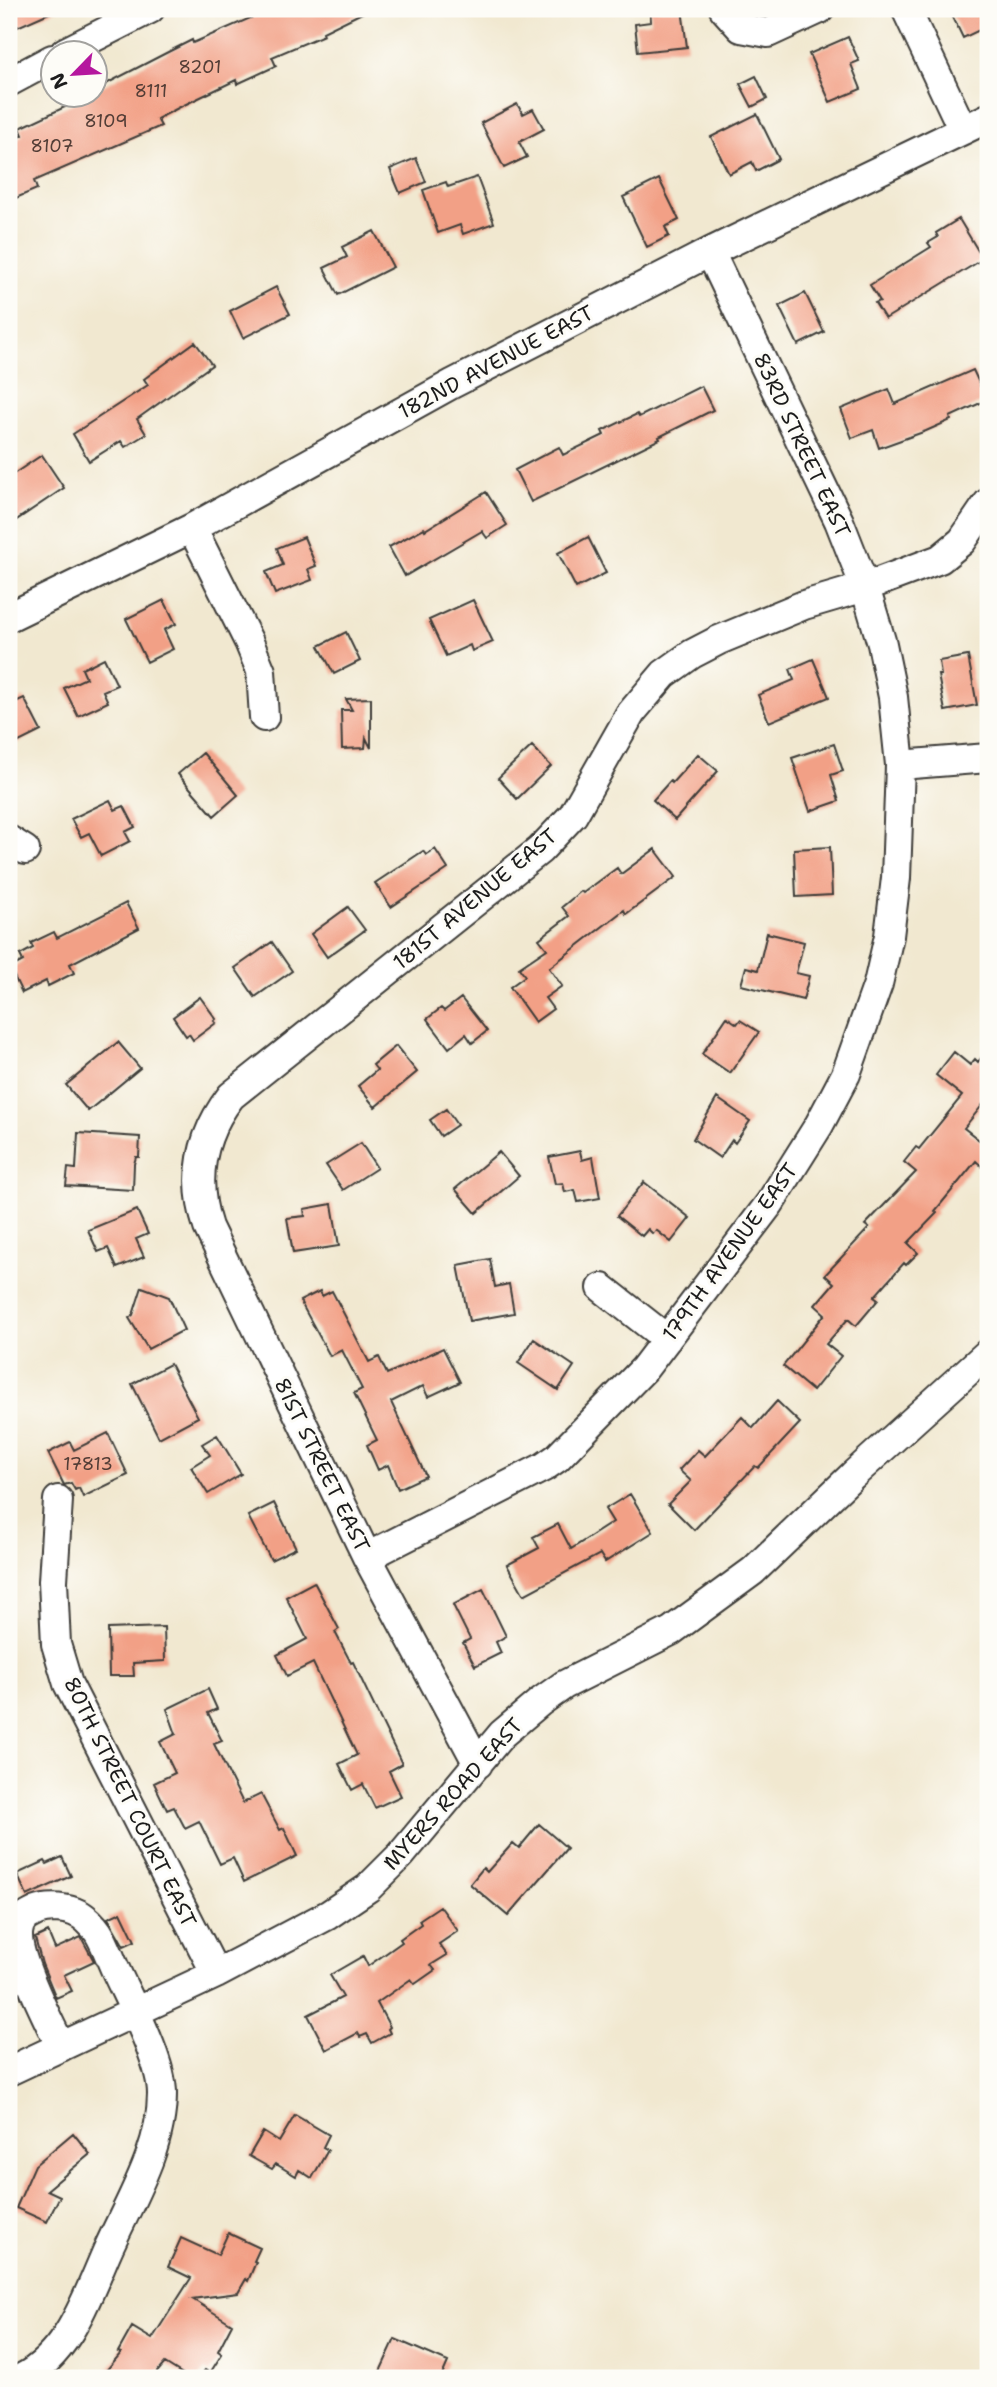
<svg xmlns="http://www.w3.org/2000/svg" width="997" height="2387" font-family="'Shantell Sans',sans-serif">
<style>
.building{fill:#f2a086}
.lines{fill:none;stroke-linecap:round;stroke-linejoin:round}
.minor-casing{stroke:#3c3b37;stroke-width:32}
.minor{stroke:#fff;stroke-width:28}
.labels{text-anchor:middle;stroke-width:6;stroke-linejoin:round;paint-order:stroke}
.number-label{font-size:18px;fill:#523d36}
.street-label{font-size:21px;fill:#1c1c1c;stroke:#fdfcf7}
</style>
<rect width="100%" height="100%" fill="#fdfcf7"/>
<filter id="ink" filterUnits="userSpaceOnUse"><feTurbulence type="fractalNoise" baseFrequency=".0143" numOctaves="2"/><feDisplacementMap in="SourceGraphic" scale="14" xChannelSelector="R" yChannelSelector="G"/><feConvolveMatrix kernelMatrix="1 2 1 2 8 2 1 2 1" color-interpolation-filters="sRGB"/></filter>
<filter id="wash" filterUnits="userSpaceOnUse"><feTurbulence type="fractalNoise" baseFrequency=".00686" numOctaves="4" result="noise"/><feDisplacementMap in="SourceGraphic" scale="28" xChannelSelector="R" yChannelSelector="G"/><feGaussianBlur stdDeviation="1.57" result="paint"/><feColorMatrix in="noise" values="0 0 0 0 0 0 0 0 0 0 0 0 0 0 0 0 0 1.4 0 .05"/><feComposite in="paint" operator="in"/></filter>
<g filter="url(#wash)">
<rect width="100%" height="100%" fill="#f1e8d0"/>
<g id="blocks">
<path class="building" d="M9,9h49l-45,20 -4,-10z
M271,9h99l-47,23 1,3 -52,22 4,9 -39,18 -1,-4 -54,26 -25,13 4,7 -127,55 3,8 -28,12v-59l14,-7 -3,-7 64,-30 -1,-2 11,-2 4,-6 70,-36 24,-12 1,3z
M650,9h32l5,38 -49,5 -3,-28 16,-2z
M949,9h33l6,17 -25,12z
M848,37l11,24 -8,3 10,25 -31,13 -21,-48z
M756,76l11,23 -15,8 -12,-23z
M517,104l6,10 10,-5 11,20 -25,13 8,15 -23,11 -23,-45z
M757,114l22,45 -23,12 -4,-9 -23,12 -18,-37z
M416,158l10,24 -26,11 -10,-24z
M477,177l17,46 -31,11 -3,-9 -22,8 -15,-43 23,-8 2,5z
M659,179l20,41 -14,7 4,9 -22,11 -24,-50z
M959,219l24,40 -98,60 -10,-16 5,-2 -10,-16 61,-38 -3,-4 10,-6 -2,-4z
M374,231l19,36 -55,28 -14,-27 23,-11 -5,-10z
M276,287l14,27 -47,24 -13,-27z
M805,293l19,39 -26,13 -19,-39z
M195,342l17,23 -75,54 9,15 -21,13 -4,-6 -32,20 -16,-27 75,-49 -4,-6z
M973,370l14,30 -37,17 1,3 -25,11 -47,17 -6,-18 -21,8 -11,-29 48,-20 6,15z
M701,386l12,24 -54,27 1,2 -129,63 -16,-32 44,-23 4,8 41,-20 -2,-4 35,-17 2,3z
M42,455l22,33 -55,37v-48z
M486,492l21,33 -20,13 -5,-7 -77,45 -16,-29 35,-19 1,2z
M304,537l12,29 -8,3 4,11 -37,14 -9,-22 17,-7 -6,-17z
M588,537l18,36 -30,15 -18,-35z
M164,600l12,24 -12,6 9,19 -26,13 -21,-43z
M473,600l20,42 -21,9 -2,-6 -24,11 -17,-36z
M346,632l14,29 -26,13 -15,-28z
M968,656l9,49 -32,6 -7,-36h3l-2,-14z
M104,658l13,27 -14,6 5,11 -30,14 -14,-28 22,-10 -4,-9z
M813,659l16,38 -60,25 -11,-27 36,-15 -4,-11z
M24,698l17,33 -32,16v-42z
M371,698v50l-5,-10 -1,10 -23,1 -1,-39h11l-6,-11z
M834,744l9,27 -12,4 8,26 -29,10 -18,-53z
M532,746l19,20 -34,33 -19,-21z
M203,753l35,42 -24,21 -36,-42z
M698,754l20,17 -43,49 -22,-20 17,-19 2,2z
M110,800l5,10 9,-4 11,21 -10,5 5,9 -29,15 -12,-23 -8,4 -10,-18z
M830,847l2,48 -36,2 -2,-48z
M435,849l13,20 -57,38 -16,-24 48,-32 3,4z
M655,849l21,28 -50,37 -2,-4 -75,58 13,18 -17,12 8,11 -18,13 -25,-35 15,-11 -6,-8 28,-19 -8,-10 30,-23 -7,-9 19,-16 2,2 34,-25 4,6z
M126,903l13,25 -69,36 4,9 -26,13 -2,-5 -24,12 -12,-25 13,-7 -3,-6 13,-7 -2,-5 23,-11 3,6z
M348,907l17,23 -38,27 -16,-23z
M767,933l37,9 -8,31 13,3 -6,24 -62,-15 5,-18 12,3z
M272,942l20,29 -37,26 -20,-29z
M200,997l16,22 -2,2 2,2 -23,17 -4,-6 -3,2 -13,-19z
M461,998l26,33 -15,12 -6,-9 -17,14 -22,-29 14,-11 3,3z
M727,1017l10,7 3,-4 19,12 -29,41 -28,-19z
M118,1042l22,26 -52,43 -22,-26z
M396,1046l21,26 -42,35 -17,-21 19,-16 -4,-5z
M988,1049v49l-24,30 24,19v25l-12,-11 -41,50 2,2 -29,30 10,10 -12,12 -2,-2 -30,34 4,3 -22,26 -8,-7 -22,25 15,12 -28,35 -30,-25 42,-52 -10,-9 19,-22 -9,-8 44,-47 -4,-3 51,-53 -12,-10 12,-15 3,2 43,-53 -26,-21 18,-23 16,13 5,-6 3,3z
M717,1098l33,23 -15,22 -3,-3 -12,18 -27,-19z
M446,1109l11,16 -16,11 -11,-16z
M78,1133l62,4 -1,20h-3l-2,7 -1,26 -67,-4 2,-18 8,1z
M361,1143l16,25 -34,22 -17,-25z
M580,1151l2,9 11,-3 7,41 -22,4 -3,-12 -10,2 -2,-9 -8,1 -6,-27z
M499,1152l20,24 -43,37 -21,-24z
M644,1182l46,36 -19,24 -15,-12 -3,4 -5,-5 -6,7 -25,-20z
M332,1204l7,42 -46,7 -6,-35 18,-2 -1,-7z
M137,1210l11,24 -12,5 8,18 -27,11 -9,-20 -10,4 -10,-22z
M490,1259l5,28 14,-3 5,29 -45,8 -11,-56z
M142,1287l27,10 15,33 -36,19 -19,-31 4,-3z
M320,1291l2,5 10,-5 37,71 10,-5 8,17 56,-26 17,34 -32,15 -5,-11 -32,16 35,74 -28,13 -10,-24 -10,5 -11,-25 10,-5 -23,-47 8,-4 -20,-39 -12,6 -30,-55z
M534,1339l40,27 -16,24 -40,-27z
M170,1364l28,53 -39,21 -27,-54z
M777,1401l23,22 -42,45 -3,-2 -61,64 -26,-26 23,-23 -12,-11 19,-20 7,6 37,-39 11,11z
M108,1433l20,42 -45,22 -4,-9 -4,2 -4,-7 -7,2 -16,-32 22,-11 4,8z
M217,1435l24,39 -33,20 -17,-27 19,-12 -8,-11z
M630,1494l23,38 -48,30 -5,-8 -76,41 -17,-30 32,-17 -6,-11 25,-13 13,25 42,-27 -8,-13z
M274,1503l22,45 -25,12 -23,-44z
M314,1582l25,47 -4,3 16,31 2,-1 49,102 -13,7 12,25 -26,12 -12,-24 -11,6 -13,-26 18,-9 -44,-92 -26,13 -10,-21 30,-16 -21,-42z
M483,1589l23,47 -10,6 5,11 -26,13 -12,-23 7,-4 -17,-34z
M164,1627l1,34 -32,2 1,13h-25l-1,-47z
M208,1689l9,20 -9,4 14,28 -8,3 29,59 18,-9 19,36 4,-2 13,28 -53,26 -11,-24 -13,6 -21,-43 -14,7 -11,-21 -7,3 -13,-27 21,-10 -15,-31 16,-8 -9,-25z
M539,1824l28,24 -59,68 -38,-32 13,-16 4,4 26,-29 6,5z
M62,1857l9,19 -44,20 -10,-22 28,-13 2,3z
M440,1906l18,25 -19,13 8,11 -16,10 4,5 -20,14 -4,-5 -34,24 13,24 -2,2 2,4 -18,10 -5,-9 -7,3 -2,-4 -32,17 -18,-35 35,-18 -13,-22 33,-19 5,10 34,-24 -2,-3 21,-15 -2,-4z
M121,1912l14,29 -11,5 -16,-28z
M48,1932l7,17 26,-12 13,24 -30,14 8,16 -16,7 -14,-34 -7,-26z
M295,2115l34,20 -6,12 5,3 -16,28 -13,-8 -3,6 -20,-12 -4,5 -23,-13 14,-24 16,10z
M73,2133l17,21 -43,36 13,6 -13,26 -31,-14 19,-43z
M228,2233l32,15 -6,13 2,1 -8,19 -2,-2 -8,14 -46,6 40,25 -14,27 4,3 -12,19 -5,-3 -6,8h-10l-24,-15 -13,15h-52l21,-25 -3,-1 14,-25 20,12 39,-61 -23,-11 13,-29 37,17z
M395,2339l53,23 -7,16h-64z"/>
</g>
</g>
<g filter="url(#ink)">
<use href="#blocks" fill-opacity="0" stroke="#3c3b37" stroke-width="2"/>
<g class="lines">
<defs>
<path id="minor" d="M724,9l17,19 27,5 52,-24
M906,9l57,121
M65,52l85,-43
M9,82l43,-23
M192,528l57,114 12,29 3,46
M9,617l183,-89 260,-144 258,-132 278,-134
M900,765l88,-7
M9,840l16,10
M602,1288l65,51
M58,1500l-5,81 3,63 12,40 148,290
M367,1557l177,-90 13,-9 87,-89 126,-166 49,-78 27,-51 32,-90 11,-48 7,-58 4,-113 -7,-68 -11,-53 -17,-57 -26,-66 -129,-269
M478,1764l-111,-207 -159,-330c-16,-48 -7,-92 23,-131l309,-246 33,-35 58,-102 33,-39 28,-20 27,-14 85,-35 61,-18 75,-28 22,-18 26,-38
M9,2071l207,-97 112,-59 40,-27 33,-33 101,-121 38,-32 24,-17 107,-54 82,-60 100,-96 135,-122
M22,2378c48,-25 65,-82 86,-129 22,-49 54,-100 54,-155 0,-33 -32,-92 -46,-123 -6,-13 -11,-28 -18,-39 -4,-6 -13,-15 -19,-18 -11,-6 -30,-8 -42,-3 -8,4 -16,7 -18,17 -7,24 31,95 42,119"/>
</defs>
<use href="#minor" class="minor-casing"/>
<use href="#minor" class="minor"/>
</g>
</g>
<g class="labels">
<g class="number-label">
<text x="200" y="73">8201</text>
<text x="151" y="97">8111</text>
<text x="106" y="127">8109</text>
<text x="52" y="152">8107</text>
<text x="88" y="1470">17813</text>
</g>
<g class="street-label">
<text transform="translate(496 362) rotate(-28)" y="7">182ND AVENUE EAST</text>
<text transform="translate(802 445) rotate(65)" y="7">83RD STREET EAST</text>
<text transform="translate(475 899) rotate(-40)" y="7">181ST AVENUE EAST</text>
<text transform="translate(730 1252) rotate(-54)" y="7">179TH AVENUE EAST</text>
<text transform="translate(322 1465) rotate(64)" y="7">81ST STREET EAST</text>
<text transform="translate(453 1794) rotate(-48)" y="7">MYERS ROAD EAST</text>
<text transform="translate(130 1802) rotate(64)" y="7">80TH STREET COURT EAST</text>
</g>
</g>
<rect width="997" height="2387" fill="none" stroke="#fdfcf7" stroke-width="35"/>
<g transform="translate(74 74) rotate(245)"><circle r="33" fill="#fdfcf7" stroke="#a3a29f" stroke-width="2"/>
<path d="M0-5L12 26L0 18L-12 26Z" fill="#b5179e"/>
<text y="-10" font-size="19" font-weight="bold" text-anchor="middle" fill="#1c1c1c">N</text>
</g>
</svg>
